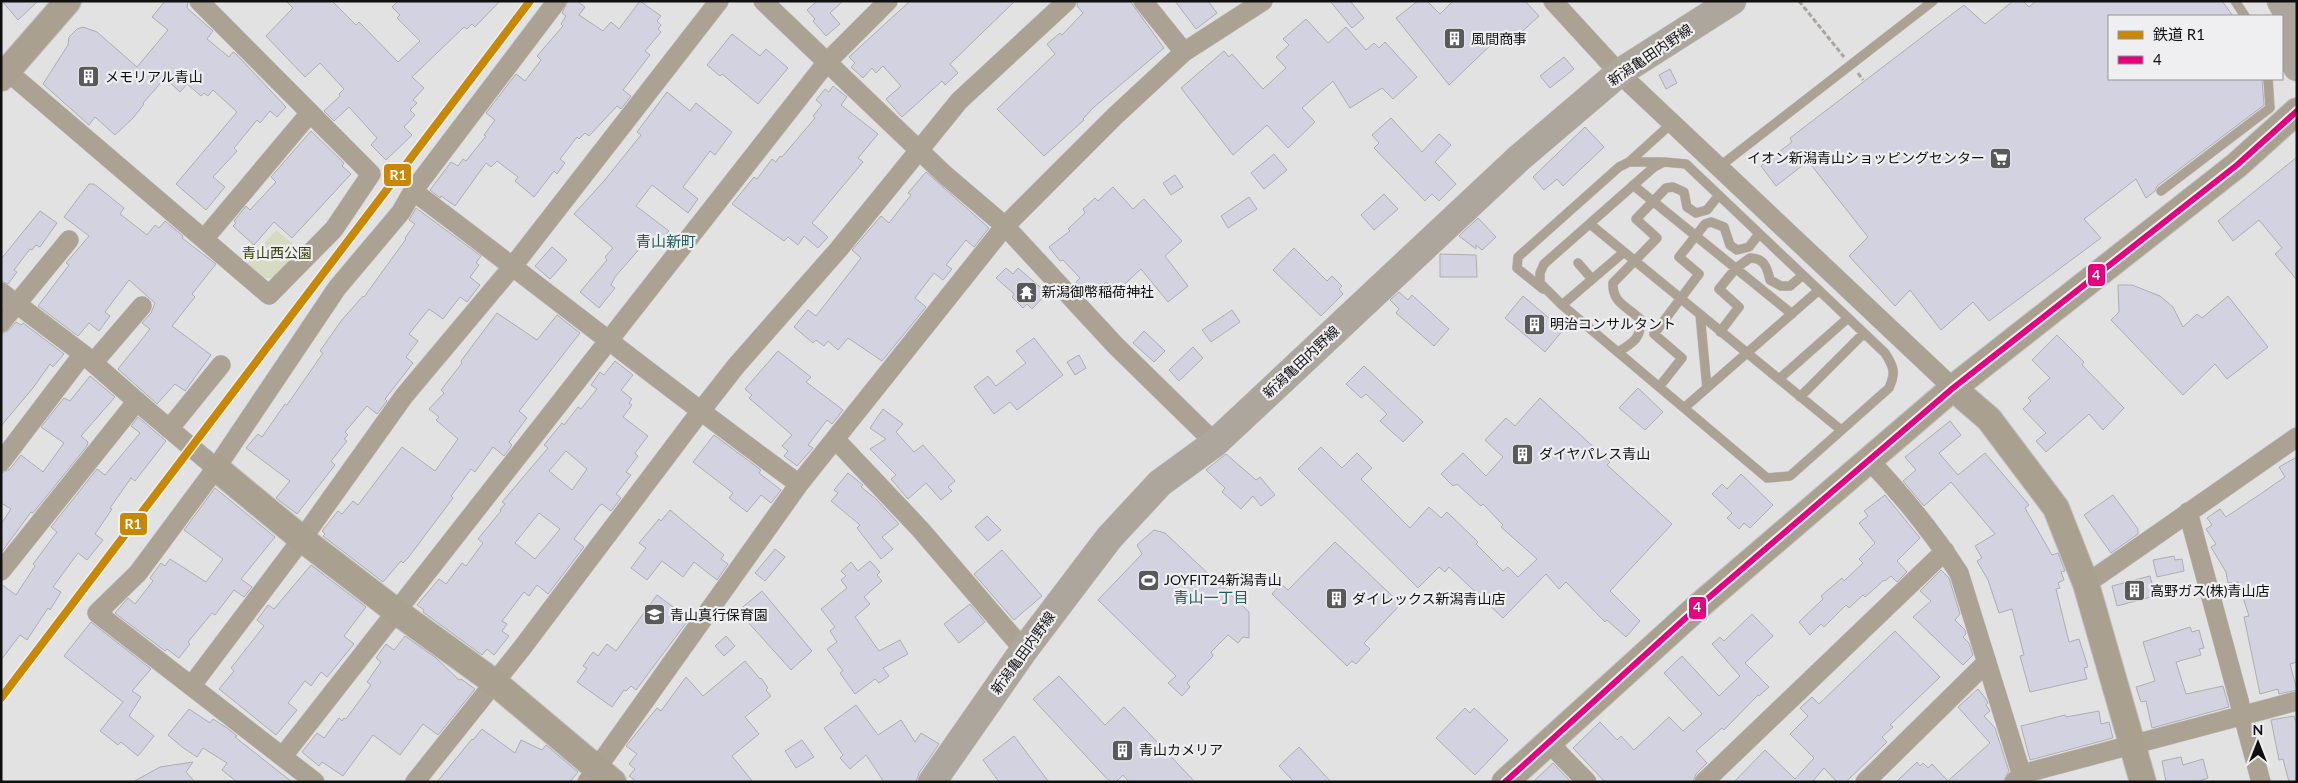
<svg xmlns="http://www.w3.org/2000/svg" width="2298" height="783" font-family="Lato,'Noto Sans JP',sans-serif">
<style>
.green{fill:#d6dbc2}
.building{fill:#d2d2e1;stroke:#aeaeaf;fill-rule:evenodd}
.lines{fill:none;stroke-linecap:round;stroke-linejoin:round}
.lane-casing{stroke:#c0c0c1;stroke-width:10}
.street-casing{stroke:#c0c0c1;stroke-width:20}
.secondary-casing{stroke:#c0c0c1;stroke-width:28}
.primary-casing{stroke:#c0c0c1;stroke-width:29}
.path{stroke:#a9a49d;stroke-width:3;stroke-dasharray:5 2.5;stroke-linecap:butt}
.lane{stroke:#aca294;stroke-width:9}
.street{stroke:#aca294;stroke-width:19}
.secondary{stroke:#a9a090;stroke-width:26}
.primary{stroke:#ada69c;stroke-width:28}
.bus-1-casing{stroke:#efeff1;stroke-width:10}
.bus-1{stroke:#e5007d;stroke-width:6}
.rail-1-casing{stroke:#efeff1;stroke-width:11}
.rail-1{stroke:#c98803;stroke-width:8}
.labels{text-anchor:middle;stroke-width:4.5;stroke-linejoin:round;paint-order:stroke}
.poi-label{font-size:14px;fill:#0f0f10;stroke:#efeff1;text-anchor:start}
.street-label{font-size:14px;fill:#0f0f10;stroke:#efeff1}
.park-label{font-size:14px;fill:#353d00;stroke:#efeff1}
.neighbourhood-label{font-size:15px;fill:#235d59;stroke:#efeff1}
.line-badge{stroke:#efeff1;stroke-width:2}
.badge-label{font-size:14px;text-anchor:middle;font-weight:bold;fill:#fff}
</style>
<rect width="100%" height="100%" fill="#e2e2e3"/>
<path class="green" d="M276,230l26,21 -29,27h-10l-17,-13z"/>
<path class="building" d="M2,1h36l-20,19z
M165,1h23l-1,7 26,23 -6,8 22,18 4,-5 3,2 50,53 -9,10 -7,-6 -10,12 -3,-3 -23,28 3,3 -24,26 12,10 -19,23 -30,-26 61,-72 -24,-22 -5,6 -4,-3 -3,3 -14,-12 -7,8 -15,-14 -22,25 1,1 -11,14 -18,17 -20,-18 -6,8 -46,-41 25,-39 1,-8 8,-8 6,-2 14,5 40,35 31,-37 -16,-13z
M286,1h46l24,24 3,-3 39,40 22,-21 -23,-23 3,-3 -8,-8 6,-6h102l-25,26 -3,-3 -5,5 -3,-2 -52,50 12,11 -11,12 4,3 -7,7 5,5 -11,12 8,8 -26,25 -15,-15 6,-7 -28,-31 -15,14 -10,-10 16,-15 -1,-2 5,-5 -24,-26 -15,14 -39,-41 27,-28z
M568,1h9l8,6 -6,8 24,16 8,-9 8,7 21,-28 21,15 -4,5 4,4 -3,4 3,3 -16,19 5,4 -27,35 8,6 -10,13 -4,-3 -28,30 -4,-3 -6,6 -2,-2 -17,22 5,4 -8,11 -3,-3 -20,26 -19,-16 3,-4 -21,-16 -6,6 -5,-4 -31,43 -14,-10 -1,2 -10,-8 21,-28 7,4 5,-7 3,2 20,-25 -2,-1 11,-15 -9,-7 30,-39 9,7 16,-21 -4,-4 26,-30 -2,-2 5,-8 -4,-3z
M817,1h26l-13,12 10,11 -14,12 -13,-15 2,-2 -8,-9z
M910,1h105l-65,63 8,9 -13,12 -3,-4 -40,36 -16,-18 15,-13 -18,-20 -7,7 -4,-5 -9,10 -12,-11 4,-4 -6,-6z
M1078,1h52l34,47 -71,60 -10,11 1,1 -40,36 -47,-47 58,-55 -8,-10 13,-11 2,2 21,-22 -6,-7z
M1175,1h33l9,12 -21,16z
M1330,1h20l14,17 -12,10z
M1418,1h9l13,13 13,-13h72l14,15 -34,31 -8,-8 -48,46 -53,-67z
M2013,1h10l6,6 7,-6h186l11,15h-124v63h153l2,26 -107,81 -2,5 -9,7 -10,-19 -52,40 17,19 -112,83 -16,-19 -32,28 -31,-40 -15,16 -46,-50 19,-19 -60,-76 -32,25 -15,-20 31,-24 -2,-4 174,-133 21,19z
M1306,19l22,24 18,-16 20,23 8,-7 5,5 6,-6 32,35 -24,22 -11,-11 -32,20 -17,-27 -31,27 13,14 -27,26 -21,-23 -34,30 -52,-67 43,-37 5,6 3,-3 31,35 23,-21 -10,-11 13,-12 -6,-6z
M732,34l28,22 6,-7 22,19 -30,36 -36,-30 -2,2 -13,-11z
M1564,57l10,12 -24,19 -10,-12z
M1670,69l7,14 -11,6 -7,-14z
M833,86l14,11 -6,8 37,29 -20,24 5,4 -51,61 16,14 -10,11 -14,-12 -6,9 -10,-8 -4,4 -52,-37 22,-27 3,2 15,-20 4,3 4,-6 2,1 33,-39 -2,-2 9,-11 -6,-5 9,-11 4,3z
M667,92l23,19 6,-8 36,29 -17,23 -5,-4 -27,36 15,12 -10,14 -36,-28 -16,21 33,25 -12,15 -9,-7 -33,38 -4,8 4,3 -16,20 -19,-16 27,-32 -2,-3 8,-9 -39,-34 30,-33 37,-46 -4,-3z
M1391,118l31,34 17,-18 12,11 -16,17 21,22 -17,17 -7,-7 -7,7 -51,-53 5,-5 -7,-8z
M1585,127l19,20 -41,39 -6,-7 -13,11 -11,-13z
M311,131l33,32 -2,3 9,8 -59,64 -18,-16 -20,23 -21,-19 3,-3 -2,-2 12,-15 4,4 26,-28 -5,-5z
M1274,154l13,16 -23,19 -13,-16z
M2297,157v123l-22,-26 7,-6 -23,-28 -26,21 -15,-20z
M926,172l63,56 -15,19 -8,-7 -20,25 6,4 -9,11 -9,-7 -19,25 11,9 -44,54 -34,-23 -10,12 -10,-9 -4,5 -8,-6 -3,3 -19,-16 14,-17 8,6 45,-58 -9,-8 29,-34 8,7 22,-28 -3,-2z
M1175,175l8,12 -12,8 -8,-12z
M89,184h5l30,24 -4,6 27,21 8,-10 4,3 6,-7 18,15 -1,2 34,26 -24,30 3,3 -23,29 39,29 -26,36 -10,-7 -18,20 -39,-35 32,-40 -8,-6 9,-10 4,-10 -26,-23 -24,32 5,4 -11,15 -10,-8 -11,13 -40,-30 31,-41 -3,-2 23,-27 -25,-19z
M1113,187l20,22 11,-10 38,42 -17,15 23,30 -20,16 -27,-33 -25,23 -10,-10 -18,16 -12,-16 4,-4 -17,-18 -3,1 -11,-14 21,-16 -2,-2 17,-16 -2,-4 12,-11 3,3z
M1384,194l14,15 -24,21 -13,-15z
M1249,197l8,12 -29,19 -7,-12z
M416,208l65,48 -5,7 3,2 -9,12 10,8 -13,17 -7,-5 -17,22 -14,-10 -20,25 9,7 -12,16 7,6 -28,36 2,2 -10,13 -10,-8 -22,26 3,3 -4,4 3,2 -16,20 4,4 -38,49 -21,-16 14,-17 -44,-33 12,-14 4,3 23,-33 2,1 36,-52 -3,-2 21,-30 22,-25 1,1 42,-58 -1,-1 10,-14 -6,-4z
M40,211l17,12 -17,24 -4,-2 -4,5 -2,-1 -16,21 3,2 -9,12 -7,-3v-22z
M1478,218l18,19 -14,13 -6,-5v4l-17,-13z
M552,247l15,13 -17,19 -15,-13z
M1294,248l33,33 5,-5 10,10 -3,3 4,5 -22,22 -48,-46z
M1440,254l36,1 1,22h-37z
M1006,268l7,6 5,-6 29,25 -15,16 -5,-5 -4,4 -11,-11 2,-3 -18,-16z
M2118,285h14l28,11 13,11 10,20 14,-13 5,4 26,-22 40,51 -41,32 -12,-15 -32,31 -72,-75 8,-8z
M1399,292l9,8 4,-5 37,34 -15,17 -38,-33 3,-4 -9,-9z
M1523,296l40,34 -18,22 -40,-34z
M1232,310l8,12 -29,20 -9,-12z
M497,313l40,27 20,-25 23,18 -61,78 8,7 -18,24 3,3 -8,11 -11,-9 -18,25 -4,-3 -20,27 2,2 -45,60 -5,5 -2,-2 -18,21 -60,-46 2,-2 -3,-3 16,-20 4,3 11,-13 5,4 44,-58 33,24 23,-32 -22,-19 3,-3 -10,-8 15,-16 -3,-3 21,-27 -1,-2z
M16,322l5,3 2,-2 41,31 -11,13 -3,-3 -17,24 -32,38v-92l8,-4z
M1144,331l21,20 -11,11 -21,-19z
M2057,335l27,27 -2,3 42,43 -21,22 -14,-16 -43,38 -10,-11 10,-8 -23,-24 8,-8 -3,-3 22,-20 -18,-18z
M1034,338l29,37 -46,35 -7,-8 -16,12 -20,-27 14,-11 8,10 30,-23 -10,-12z
M1193,347l10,11 -24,23 -10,-11z
M778,351l33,26 -5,5 37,28 -11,14 -5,-4 -19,25 5,3 -16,18 -13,-10 4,-5 -6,-5 10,-11 -43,-37 3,-3 -7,-6z
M1079,355l7,13 -11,7 -8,-13z
M615,361l18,14 -12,15 11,9 -3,4 3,2 -9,12 25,19 -13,17 3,3 -12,16 5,3 -15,19 5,4 -10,13 -9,-7 -3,2 -25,33 10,8 -36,47 -11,-9 -8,11 -5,-4 -22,29 5,3 -5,7 7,5 -15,19 -7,-6 -5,6 -59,-43 1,-2 -7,-5 22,-26 7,5 16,-21 4,3 17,-23 -5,-4 23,-28 -1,-1 5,-6 -3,-2 46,-54 -4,-3 18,-22 2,2 14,-18 3,2 16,-20 -6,-4 9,-13 4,3zM566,451l21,18 -15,21 -23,-19zM539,513l21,16 -25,30 -20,-16z
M1364,366l59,56 -20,20 -23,-21 7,-7 -21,-20 -5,4 -15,-14z
M90,376l25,21 -34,39 7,6 -1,4 -54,67 -2,-1 -30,41v-29l10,-15 -10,-6v-30l9,-4 11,-14 22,17 21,-29 -23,-16 23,-29 6,3z
M1638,388l25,24 -18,18 -26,-22z
M1540,398l70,64 -3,3 65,59 -62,67 30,30 -14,16 -19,-17 -2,2 -39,-40 -7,7 -13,-15 -43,44 -54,-51 -4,5 -6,-5 -21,21 -120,-119 23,-22 21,21 15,-15 15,15 -11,11 49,49 19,-21 12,11 6,-6 31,30 -2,2 27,27 5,-4 10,10 19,-18 -36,-32 2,-2 -20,-21 -2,2 -24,-22 -4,2 -12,-12 22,-21 23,23 17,-19 -18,-17 21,-22 9,8z
M883,409l20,15 -7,8 18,20 9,-7 32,36 -7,6 4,4 -11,9 -15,-17 -18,16 -17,-20 5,-4 -26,-26 16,-10 -16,-11z
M138,417l28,24 -31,40 -4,-3 -21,30 2,1 -17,25 8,6 -16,20 -9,-7 -25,34 8,5 -11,18 -2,-2 -21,32 -7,-5 -19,25v-76l15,11 19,-29 -2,-2 24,-32 -6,-5 46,-58 8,6 35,-42 -9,-7z
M1950,421l11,14 -22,18 19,22 27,-22 44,52 -4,3 27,47 6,-2 7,18 -4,1 3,8 -6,3 2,5 -4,1 13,53 10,-3 9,28 -4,1 3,11 -57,13 -10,-36 4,-1 -12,-46 -13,4 -11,-33 -11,-19 5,-3 -7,-12 20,-12 -44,-52 -27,24 -21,-25 13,-11 -11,-13z
M714,435l47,35 -2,3 22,17 -10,13 -10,-8 -14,17 -18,-14 4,-5 -40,-31z
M1226,454l30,26 4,-3 15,18 -14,11 -8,-10 -12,13 -19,-17 3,-4 -19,-18z
M2297,457v205l-7,2 7,26 -18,4 -1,-5 -18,5 -16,-77 5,-1 -11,-34 -10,1 -2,-11 -15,-25 5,-3 -10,-15 6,-4 -5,-7 13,-9 6,8 33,-22 26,-18 -6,-10z
M848,473l15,12 -2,2 15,12 23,25 -17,13 11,12 -12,10 -24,-31 3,-3 -29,-24 7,-8 -4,-3z
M1741,474l32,31 -23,23 -6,-5 -5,6 -12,-11 5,-5 -20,-19 10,-10 5,5z
M215,488l60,49 -34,42 11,8 -8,10 -10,-7 -19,25 -3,-2 -24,29 2,2 -11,14 -12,-9 -2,2 -50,-38 13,-15 7,6 18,-23 -3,-3 11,-15 4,3 5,-7 36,23 17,-23 -39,-29z
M1885,495l35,43 -23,23 10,11 -10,10 -6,-6 -6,5 -1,-1 -19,17 -2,-2 -14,13 -3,-3 -22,22 -3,-3 -11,11 -11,-13 24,-23 -2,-3 21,-18 2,3 19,-18 -4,-4 16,-16 -16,-20 9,-7 -4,-5z
M2113,495l25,34v5l-27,19 -27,-38z
M670,510l54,45 -3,4 7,5 -11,16 -23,-18 -11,15 -21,-16 -15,19 -16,-12 15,-20 -7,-5 20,-24 2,2z
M987,516l14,14 -13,11 -13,-14z
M1154,530l11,3 84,79v26l-6,-1 -5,6 -10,-8 -17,17 2,4 -26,27 3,4 -8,9 -14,-13 8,-7 -78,-76 44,-46 -5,-9z
M1335,542l66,62 -37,39 6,6 -14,15 -4,-3 -5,5 -75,-72 9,-10 7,6z
M775,549l10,8 -20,24 -10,-8z
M1002,550l40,46 -28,24 -40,-46z
M2174,556l1,4 7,-1 2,12 -27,6 -4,-17z
M870,561l10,11 -3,3 5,6 -18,16 6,7 -15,13 24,34 21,-11 8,14 -25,14 6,8 -10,7 -4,-4 -20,15 -15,-21 3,-2 -16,-22 10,-7 -7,-11 5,-4 -14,-18 26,-21 -6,-8 5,-4 -5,-5 10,-9 7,9z
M311,565l55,42 -22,29 10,8 -27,33 -6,-5 -10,14 -6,-5 -17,22 9,7 -21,25 -57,-46 15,-18 -3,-3 33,-42 -7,-6 11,-15 6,4z
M1941,570l8,8 11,36 -5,6 10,10 1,4 -3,3 6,6 4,12 -10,10 -50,-48 18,-16 -11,-10z
M2150,576l5,20 -38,10 -5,-20z
M762,591l50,60 -21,19 -53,-59z
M657,595l32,24 -53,71 -5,-4 -5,5 -2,-1 -12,17 -35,-25 10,-14 -4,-2 10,-14 5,4 9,-12 9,7z
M970,604l15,18 -26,21 -15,-19z
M1752,614l21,22 -28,27 24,24 -10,9 -1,-1 -34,35 -2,-2 -26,23 11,12 -11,11 -3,8h-88l-32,-34 27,-26 17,18 4,-4 13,14 35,-33 14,14 19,-17 -38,-41 18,-17 37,40 21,-20 -28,-32 8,-7 4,4z
M91,622l60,47 -19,22 9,6 -12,19 25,20 -16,20 -17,-14 -3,3 -18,-14 23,-29 -59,-46z
M2190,627l2,5 7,-2 5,18 -5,1 2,6 -25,7 10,32 37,-8 6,21 -77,21 -6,-27 -5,1 -5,-15 19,-6 -12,-39z
M1895,631l45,46 -50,48 3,2 -11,10 5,5 -41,40h-9l-13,-14 -12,14h-78l31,-32 30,29 19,-21 -24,-24 18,-18 -8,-8 12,-11 7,7z
M405,636l31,22 23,22 2,-1 14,10 -37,46 -15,-11 -23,31 -27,-20 -30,41 -21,-14 -3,4 -17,-14 15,-19 7,5 15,-20 3,3 2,-3 2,1 25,-34 -4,-3 14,-20 -5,-4 10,-14 8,6z
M726,636l9,10 -11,10 -9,-10z
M745,661l15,18 1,-1 7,10 -2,2 5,6 -26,21 14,17 -27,22 21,26h-116l-8,-6 6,-7 -6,-5 8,-10 -11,-8 31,-38 4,3 25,-34 17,19z
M1059,676l46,49 19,-18 71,75h-66l-6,-7 -7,7h-6l-77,-83z
M1978,689l8,10 2,4 -2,2 4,6 -6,5 11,12 14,43 -6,11h-107l21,-20 3,4 3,-3 5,5 4,-4 16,17 42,-38 -32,-36z
M856,705l22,30 23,-15 14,22 6,-9 18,11 -20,29 -3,9h-32l-18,-27 -16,14 -10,-11 3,-3 -19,-27z
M1465,708l5,5 4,-5 34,32 -33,35 -39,-37z
M189,709l21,14 3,-4 14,9 10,8 -2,1 57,45h-55l-15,-12 5,-7 -24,-15 -6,9 -15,-10 -14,-12z
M2099,711l2,13 8,-2 4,16 -83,22 -9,-34 44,-11 1,2z
M2294,716l1,4h2v62h-8l-6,-23 -4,1 -8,-40z
M482,729l33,24 6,-13 21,10 4,-5 32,27 -8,10h-133l35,-43 1,1z
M1014,736l35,46h-50l-16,-22z
M802,740l12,17 -18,11 -11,-17z
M1299,747l32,35h-37l-15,-16z
M2181,757l2,8 20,-6 5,19 -11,4h-31l-4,-21z
M193,762l-7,10 9,10h-62l27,-15z
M1553,763l18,19h-38z"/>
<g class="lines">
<defs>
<path id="lane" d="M2235,1l10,15
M1629,162l43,-39
M1664,162l22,2 199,189c9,14 11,20 4,35l-99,88 -23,2 -205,-173 -22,-22v-10l4,-9 110,-97z
M1719,167l214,-166
M1633,185l159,129
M2161,191l109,-83 -2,-29
M1590,224l251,206
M1578,263l14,16
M1543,289l-26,-21 1,-11 101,-90 10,-5h32
M1562,305l62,-53
M1700,314l7,74
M1720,332l19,-25 -20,-18 17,-21 14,-10c14,0 17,9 20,22l11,6h9l13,-11
M1618,352c15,-9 24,-14 22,-33 -12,-12 -28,-16 -27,-36l44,-45 -21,-19 30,-31 7,-1 11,5 3,15 9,6 11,-3 12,-15
M1779,379l69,-61
M1659,387l23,-29 -28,-24 45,-60 -20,-17 26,-33 6,-2 13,5 6,18 7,5 12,-3 10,-13
M1800,397l64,-64
M1684,408l135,-118"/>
<path id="street" d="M763,1l181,173 61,52 110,119 100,98
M1143,1l41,51
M1553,1l66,72 334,315
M7,71l262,224 65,-66 37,-55 -172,-173
M413,191c130,97 255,198 386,293
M204,239l106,-126
M1,292l82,62 64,56 69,58
M1,323l68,-83
M93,363l49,-57
M169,429l52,-64
M836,440l84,89 104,121
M1870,461c33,35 63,72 89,112l65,209
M1,462l82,-108
M2188,512l73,270
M1,571l136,-170
M2086,584l211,-147
M192,685l110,-146 102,-143 109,-130 206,-265
M1549,743l38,39
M283,756l544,-694 61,-61
M315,782l-218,-169 41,-40 78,-105 121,-180 64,-76 12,-21 144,-190
M415,782l107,-134 178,-236 36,-46 102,-116 121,-149 108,-100
M587,782l212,-298 206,-258 110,-110 69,-64 79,-51
M1704,782l241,-231
M1865,782l122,-120
M2014,782l8,-8 275,-73"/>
<path id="secondary" d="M1,78l67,-77
M1953,388l36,31 67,89 30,76 57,198
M216,468l86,71 95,73 97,70 119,100
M1505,782l195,-177 253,-217 284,-223 60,-54"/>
<path id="primary" d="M2281,1l16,28
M2282,40l15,27
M932,782l92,-132 85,-112 51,-55 55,-40 303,-284 101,-86 113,-72"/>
</defs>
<use href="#lane" class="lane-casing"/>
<use href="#street" class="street-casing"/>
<use href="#secondary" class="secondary-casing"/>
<use href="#primary" class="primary-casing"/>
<path class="path" d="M1799,1l45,56
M1858,73l5,7"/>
<use href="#lane" class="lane"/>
<use href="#street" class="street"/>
<use href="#secondary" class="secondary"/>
<use href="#primary" class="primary"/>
<defs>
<path id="bus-1" d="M1505,782l195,-177 253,-217 284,-223 60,-54"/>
</defs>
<use href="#bus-1" class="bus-1-casing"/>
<use href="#bus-1" class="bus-1"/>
<defs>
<path id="rail-1" d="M1,698l529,-697"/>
</defs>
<use href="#rail-1" class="rail-1-casing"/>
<use href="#rail-1" class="rail-1"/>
</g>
<defs>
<symbol id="building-square" viewBox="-11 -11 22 22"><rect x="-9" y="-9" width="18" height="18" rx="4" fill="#59595a" stroke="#efeff1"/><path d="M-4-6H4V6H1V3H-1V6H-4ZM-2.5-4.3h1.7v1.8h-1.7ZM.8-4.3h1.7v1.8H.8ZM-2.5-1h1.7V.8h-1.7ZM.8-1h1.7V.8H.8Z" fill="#fff"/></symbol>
<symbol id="supermarket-square" viewBox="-11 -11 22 22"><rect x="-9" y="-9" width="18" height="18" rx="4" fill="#59595a" stroke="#efeff1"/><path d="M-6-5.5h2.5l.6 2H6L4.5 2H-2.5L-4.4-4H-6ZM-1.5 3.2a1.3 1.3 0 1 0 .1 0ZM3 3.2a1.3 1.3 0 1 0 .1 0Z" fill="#fff"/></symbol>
<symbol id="temple-square" viewBox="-11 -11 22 22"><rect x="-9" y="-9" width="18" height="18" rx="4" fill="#59595a" stroke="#efeff1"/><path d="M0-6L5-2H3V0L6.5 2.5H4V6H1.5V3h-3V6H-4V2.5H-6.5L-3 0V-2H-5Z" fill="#fff"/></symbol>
<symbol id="stadium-square" viewBox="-11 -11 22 22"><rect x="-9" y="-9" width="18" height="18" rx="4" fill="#59595a" stroke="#efeff1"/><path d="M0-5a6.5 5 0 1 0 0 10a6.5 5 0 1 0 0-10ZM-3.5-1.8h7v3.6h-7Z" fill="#fff"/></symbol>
<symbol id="school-square" viewBox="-11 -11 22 22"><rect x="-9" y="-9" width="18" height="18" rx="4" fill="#59595a" stroke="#efeff1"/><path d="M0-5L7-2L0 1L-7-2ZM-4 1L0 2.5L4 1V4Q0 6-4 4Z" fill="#fff"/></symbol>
</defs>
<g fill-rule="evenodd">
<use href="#building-square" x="1442" y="26" width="25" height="25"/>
<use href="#building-square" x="76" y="64" width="25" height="25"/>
<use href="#supermarket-square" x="1988" y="146" width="25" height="25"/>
<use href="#temple-square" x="1014" y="280" width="25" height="25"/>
<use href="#building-square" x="1522" y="312" width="25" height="25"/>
<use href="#building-square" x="1510" y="442" width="25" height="25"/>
<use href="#stadium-square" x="1136" y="568" width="25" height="25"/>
<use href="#building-square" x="2122" y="578" width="25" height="25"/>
<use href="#building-square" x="1324" y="586" width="25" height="25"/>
<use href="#school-square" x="642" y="602" width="25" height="25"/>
<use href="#building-square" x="1110" y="738" width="25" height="25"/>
</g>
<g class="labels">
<g class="poi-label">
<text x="1471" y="44">風間商事</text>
<text x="105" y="82">メモリアル青山</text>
<text x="1985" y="163" text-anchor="end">イオン新潟青山ショッピングセンター</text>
<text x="1042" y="297">新潟御幣稲荷神社</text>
<text x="1550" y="329">明治コンサルタント</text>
<text x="1539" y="459">ダイヤパレス青山</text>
<text x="1164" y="585">JOYFIT24新潟青山</text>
<text x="2150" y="596">高野ガス(株)青山店</text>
<text x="1352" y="604">ダイレックス新潟青山店</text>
<text x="670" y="620">青山真行保育園</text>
<text x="1139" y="755">青山カメリア</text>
</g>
<g class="street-label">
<text transform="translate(1650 55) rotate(-34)" y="5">新潟亀田内野線</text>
<text transform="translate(1301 362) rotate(-43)" y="5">新潟亀田内野線</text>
<text transform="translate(1023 653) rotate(-54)" y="5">新潟亀田内野線</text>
</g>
<g class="park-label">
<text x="277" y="258">青山西公園</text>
</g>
<g class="neighbourhood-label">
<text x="666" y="247">青山新町</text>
<text x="1211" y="603">青山一丁目</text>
</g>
</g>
<g class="line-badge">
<rect x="383" y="163" width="29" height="24" rx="5" fill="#c98803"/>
<rect x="2087" y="263" width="19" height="24" rx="5" fill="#e5007d"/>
<rect x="119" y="512" width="29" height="24" rx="5" fill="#c98803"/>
<rect x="1688" y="596" width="19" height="24" rx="5" fill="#e5007d"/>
</g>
<g class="badge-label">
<text x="398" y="180">R1</text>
<text x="2096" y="280">4</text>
<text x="133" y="529">R1</text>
<text x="1697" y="612">4</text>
</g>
<rect width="2298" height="783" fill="none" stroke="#0f0f10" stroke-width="5"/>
<rect x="2108" y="15" width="175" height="65" fill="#efeff1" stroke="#959597"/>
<rect x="2118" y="31" width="25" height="8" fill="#c98803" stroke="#959597"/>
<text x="2153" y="40" font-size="15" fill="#0f0f10">鉄道 R1</text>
<rect x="2118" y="56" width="25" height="8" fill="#e5007d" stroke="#959597"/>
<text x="2153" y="65" font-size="15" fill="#0f0f10">4</text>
<g transform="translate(2258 743)" stroke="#efeff1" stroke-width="4" paint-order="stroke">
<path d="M0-4L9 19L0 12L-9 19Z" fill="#0f0f10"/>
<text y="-8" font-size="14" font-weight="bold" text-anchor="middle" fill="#0f0f10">N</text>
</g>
</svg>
